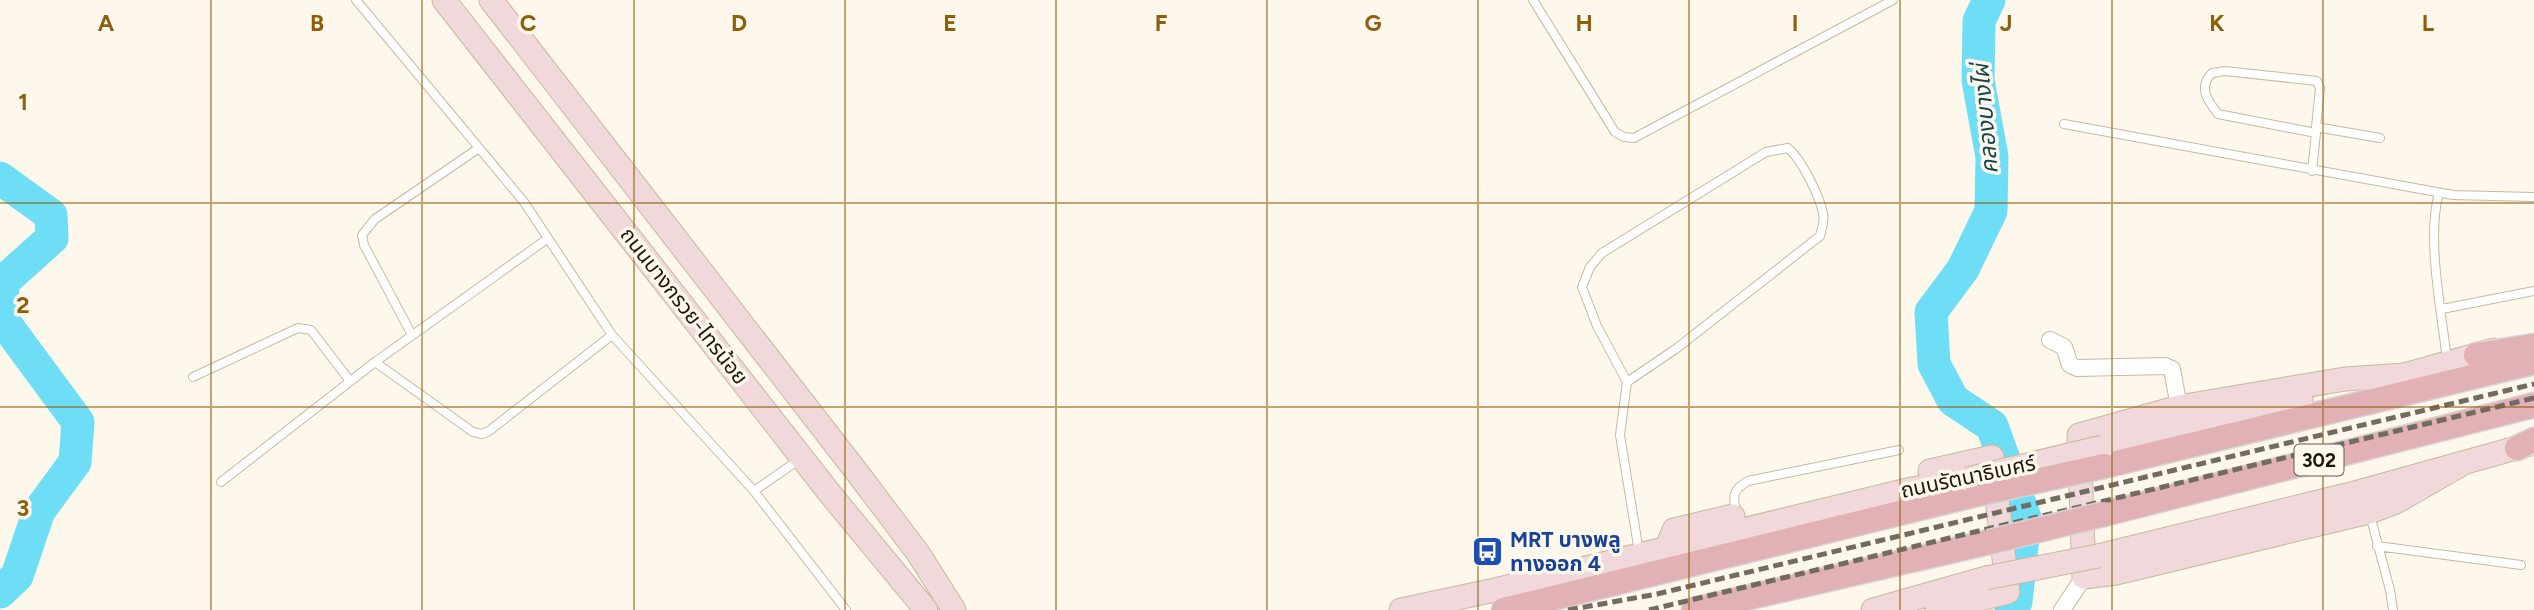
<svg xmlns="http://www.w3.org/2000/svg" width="2534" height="610" font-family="Figtree,'Noto Sans Thai',sans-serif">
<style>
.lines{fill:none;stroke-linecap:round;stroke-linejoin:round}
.river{stroke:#6ddef6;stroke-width:33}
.lane-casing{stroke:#c7b99c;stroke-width:10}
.street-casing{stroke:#c7b99c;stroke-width:18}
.secondary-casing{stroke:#c7b99c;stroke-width:25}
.primary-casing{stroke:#d6d5d3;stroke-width:27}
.lane{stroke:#fff;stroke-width:8}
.street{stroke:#fff;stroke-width:16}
.secondary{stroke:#f1d8da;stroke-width:23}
.primary{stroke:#e2b1b6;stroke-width:24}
.rail{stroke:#716b60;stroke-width:5;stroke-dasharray:10 5;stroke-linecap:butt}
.secondary-bridge-casing{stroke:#c7b99c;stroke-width:25;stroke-linecap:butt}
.primary-bridge-casing{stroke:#d6d5d3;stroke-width:27;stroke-linecap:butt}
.secondary-bridge{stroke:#f1d8da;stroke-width:23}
.primary-bridge{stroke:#e2b1b6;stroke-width:24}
.grid{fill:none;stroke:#8f5e0a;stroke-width:2;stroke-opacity:0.55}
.labels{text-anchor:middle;stroke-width:7;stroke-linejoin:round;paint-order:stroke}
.shield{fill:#fef8ec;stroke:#5f5a4e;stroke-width:2}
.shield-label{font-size:19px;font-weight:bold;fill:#1b160b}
.street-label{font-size:21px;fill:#1b160b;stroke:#fef8ec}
.transit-label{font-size:21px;font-weight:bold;fill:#164399;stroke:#fef8ec;text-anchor:start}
.water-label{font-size:23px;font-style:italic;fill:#10444e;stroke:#fef8ec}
.grid-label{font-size:23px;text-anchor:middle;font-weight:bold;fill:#8f5e0a;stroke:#fef8ec;stroke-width:7;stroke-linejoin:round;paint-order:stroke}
</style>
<rect width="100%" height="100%" fill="#fef8ec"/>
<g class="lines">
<path class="river" d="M1989,0l-10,21 -1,59 14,77 -1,54 -28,58 -32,43 3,52 19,36 39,26 33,92 -9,84 -5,8
M0,178l51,37 1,23 -49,44 -1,37 76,103 -3,40 -36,49 -22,65 -17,16"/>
<defs>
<path id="lane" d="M356,0l168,202 88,133 142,156 92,119
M1533,0l82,132 9,5 10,1 259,-138
M2064,124l389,71 81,2
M2316,127l64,11
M2312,171l4,-38v-6l4,-39 -3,-7 -92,-10 -13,2c-14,14 -5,27 6,41l98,19
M2439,193c-13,46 3,119 8,168
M2442,309l92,-18
M412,335l-48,-90 -2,-10 13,-16 104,-71
M375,362l98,70 9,2 7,-3 123,-96
M193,377l105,-49 13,2 39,51
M1627,382l50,-34 143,-112c2,-8 5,-15 3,-23 -4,-18 -21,-53 -35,-65l-22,4 -164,101 -12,14 -8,20 15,39 30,56 -7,53 19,117
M221,482l154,-120 172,-123
M754,491l46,-32
M1736,515c-2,-19 -6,-23 12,-34l151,-31
M2370,515l20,75 3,20
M2377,546l144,19"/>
<path id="street" d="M2050,340l14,7 6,18 7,3 88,-2 7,3 7,38
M2062,610l22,-33"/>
<path id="secondary" d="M444,0l387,495 95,115
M491,0l365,471 62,82 36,57
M2405,375l-60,4 -166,28 -100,28 5,142 32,-4 253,-61 27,-10 66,-38
M2393,378l101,-28
M2103,447l198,-47
M1930,471l62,-14 16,135 -71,18
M1666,549l8,-19 59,-14
M2098,556l253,-62 183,-51
M1401,610l94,-20 417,-101 55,-10
M1873,610l113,-32"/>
<path id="primary" d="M2476,355l58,-9
M2517,448l17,-8
M2104,466l430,-104
M2104,514l430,-109
M1504,610l473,-116
M1694,610l295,-68"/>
</defs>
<use href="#lane" class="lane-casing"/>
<use href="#street" class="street-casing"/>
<use href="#secondary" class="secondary-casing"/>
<use href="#primary" class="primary-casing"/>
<use href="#lane" class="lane"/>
<use href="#street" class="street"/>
<use href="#secondary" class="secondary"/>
<use href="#primary" class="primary"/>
<path class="rail" d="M1568,610l89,-16 877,-210
M1649,610l885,-212"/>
<defs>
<path id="secondary-bridge" d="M1967,479l136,-32
M1986,578l112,-22"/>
<path id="primary-bridge" d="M1977,494l127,-28
M1989,542l115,-28"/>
</defs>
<use href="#secondary-bridge" class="secondary-bridge-casing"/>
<use href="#primary-bridge" class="primary-bridge-casing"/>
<use href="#secondary-bridge" class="secondary-bridge"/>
<use href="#primary-bridge" class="primary-bridge"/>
</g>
<path class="grid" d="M211,0v610M422,0v610M634,0v610M845,0v610M1056,0v610M1267,0v610M1478,0v610M1689,0v610M1900,0v610M2112,0v610M2323,0v610M0,203h2534M0,407h2534"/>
<defs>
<symbol id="bus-square" viewBox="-11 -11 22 22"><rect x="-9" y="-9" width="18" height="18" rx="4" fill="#1a4fb4" stroke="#fef8ec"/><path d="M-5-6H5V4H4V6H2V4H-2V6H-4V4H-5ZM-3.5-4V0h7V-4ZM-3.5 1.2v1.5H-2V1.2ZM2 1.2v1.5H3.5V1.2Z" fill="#fff"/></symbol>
</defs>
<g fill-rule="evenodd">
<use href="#bus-square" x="1470" y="534" width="35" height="35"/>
</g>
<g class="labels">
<rect class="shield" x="2294.5" y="444.5" width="49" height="31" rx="5"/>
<g class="shield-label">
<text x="2319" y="467">302</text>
</g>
<g class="street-label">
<text transform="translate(684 306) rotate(52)" y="7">ถนนบางกรวย-ไทรน้อย</text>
<text transform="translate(1968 477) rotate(-12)" y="7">ถนนรัตนาธิเบศร์</text>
</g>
<g class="transit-label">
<text x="1510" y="547">MRT บางพลู<tspan x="1510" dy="24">ทางออก 4</tspan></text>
</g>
<g class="water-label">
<text transform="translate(1985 119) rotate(-95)" y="8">คลองบางไผ่</text>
</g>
</g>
<g class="grid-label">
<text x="106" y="31">A</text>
<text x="317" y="31">B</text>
<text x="528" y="31">C</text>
<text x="739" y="31">D</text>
<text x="950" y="31">E</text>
<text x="1161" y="31">F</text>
<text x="1373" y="31">G</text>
<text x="1584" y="31">H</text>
<text x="1795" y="31">I</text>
<text x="2006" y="31">J</text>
<text x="2217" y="31">K</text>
<text x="2428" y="31">L</text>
<text x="23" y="110">1</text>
<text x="23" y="313">2</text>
<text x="23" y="516">3</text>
</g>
</svg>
